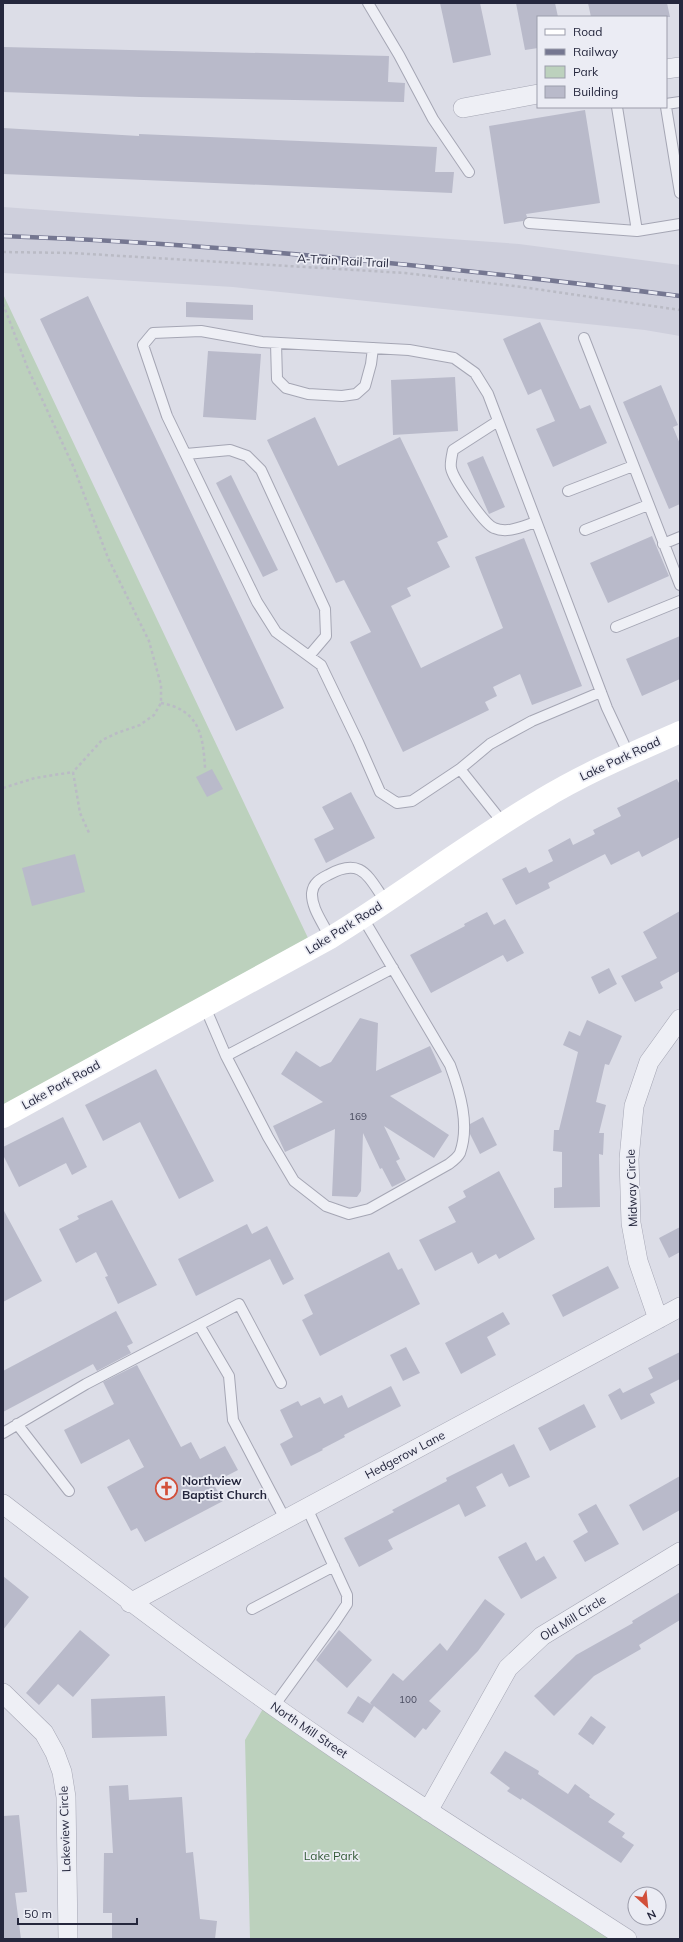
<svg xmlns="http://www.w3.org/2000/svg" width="683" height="1942" font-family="Mulish,sans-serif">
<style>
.built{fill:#cecfdc}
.green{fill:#bcd1bd}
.building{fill:#b9baca}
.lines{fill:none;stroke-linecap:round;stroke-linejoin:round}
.service-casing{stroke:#a5a6b4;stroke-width:12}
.minor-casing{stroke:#a5a6b4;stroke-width:20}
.path{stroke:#babbc5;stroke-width:2.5;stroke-dasharray:3 3;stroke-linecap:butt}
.service{stroke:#eeeff5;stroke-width:10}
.minor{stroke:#eeeff5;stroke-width:19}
.secondary{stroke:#fff;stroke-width:22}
.rail-casing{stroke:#757791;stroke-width:4.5}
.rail{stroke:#ebecf4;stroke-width:3;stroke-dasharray:9;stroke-linecap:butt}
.labels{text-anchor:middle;stroke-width:3.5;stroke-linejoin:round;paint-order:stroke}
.number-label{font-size:10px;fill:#4a4c60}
.street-label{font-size:12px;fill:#25273d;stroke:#ebecf4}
.poi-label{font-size:12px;font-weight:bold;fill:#25273d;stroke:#ebecf4;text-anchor:start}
.park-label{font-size:12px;fill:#325936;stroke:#ebecf4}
</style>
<rect width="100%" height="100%" fill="#dcdde7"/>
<path class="built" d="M3,207l516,37 161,21v71l-35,-6 -412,-43 -230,-14z"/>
<path class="green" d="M3,294l305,644 -305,167z
M264,1707l351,232h-365l-5,-199z"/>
<path class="building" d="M440,3h40l11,52 -38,8z
M516,3h39l3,14h-20v31l-13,2z
M588,3h79l3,14h-79z
M3,47l386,9 -1,26 17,1 -1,19 -264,-5 -137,-5z
M585,110l15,93 -74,11 1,3 -4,4 -19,3 -15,-98z
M3,128l136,8v-2l298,13 -2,25h19l-2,21 -449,-19z
M88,296l196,412 -48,23 -196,-412z
M186,302l67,3v15l-67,-3z
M540,322l40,87 10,-4 17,38 -54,24 -17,-38 19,-8 -14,-32 -13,6 -25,-56z
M208,351l53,3 -5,66 -53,-3z
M455,377l3,54 -65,4 -2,-55z
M661,385l17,40 -5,2 7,17v60l-11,5 -46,-107z
M315,417l23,49 62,-29 48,100 -11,5 13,25 -43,21 4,8 -20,10 30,62 82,-40 -28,-71 49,-19 58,148 -50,19 -12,-31 -27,13 4,9 -12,6 4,8 -86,42 -53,-110 21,-10 -27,-52 -8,3 -69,-143z
M483,456l22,51 -16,7 -22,-51z
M231,475l47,95 -15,7 -47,-94z
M652,536l17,40 -61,27 -18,-40z
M680,636v43l-38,17 -16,-37z
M212,769l11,20 -16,8 -11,-20z
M677,779l3,6v52l-38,20 -3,-6 -28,14 -6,-11 -57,29 2,5 -34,17 -14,-26 24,-12 3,6 24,-12 -5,-11 22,-12 3,7 22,-11 -2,-4 28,-14 -4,-8z
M351,792l24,46 -49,25 -12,-24 20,-10 -12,-22z
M75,854l10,38 -53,14 -10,-38z
M680,911v60l-20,11 3,6 -28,14 -14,-26 36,-18 -14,-26z
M487,912l7,13 11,-6 19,34 -17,9 -4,-7 -72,38 -21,-38 55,-29 -1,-2z
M609,968l8,16 -18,10 -8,-17z
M360,1018l18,5 -2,48 54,-25 12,26 -52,24 59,39 -15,23 -50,-32 16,33 -4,2 10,19 -14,7 -10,-19 -2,1 -17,-36 -2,58 -4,6 -25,-1 3,-67 -50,23 -12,-26 50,-24 -42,-28 15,-23 24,16 11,-5z
M587,1020l35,16 -13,29 -4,-1 -9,38 10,3 -7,28h5l-1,22 -4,-1 1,53 -46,1v-20l8,-1v-35l-9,-1 1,-21h5l19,-78 -15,-7 6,-14 11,5z
M156,1069l58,112 -35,18 -39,-77 -37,19 -18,-36z
M63,1117l24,50 -15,8 -6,-12 -47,24 -16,-32v-8z
M483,1117l14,28 -17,9 -10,-20v-10z
M499,1171l36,68 -36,20 -3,-5 -18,10 -6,-12 -37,19 -16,-31 37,-18 -8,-15 18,-10 -3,-6z
M112,1200l45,85 -39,19 -13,-27 3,-1 -12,-24 -20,11 -17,-34 20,-10 -2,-3z
M3,1209l39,72 -39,21z
M247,1224l5,10 15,-8 27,53 -11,6 -13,-26 -74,37 -18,-37z
M680,1227v25l-11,6 -10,-20z
M389,1252l9,18 4,-2 18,36 -100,52 -18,-36 11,-6 -9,-19z
M608,1266l11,22 -56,29 -11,-22z
M116,1311l17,32 -6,3 4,7 -34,18 -4,-7 -90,48v-41z
M503,1312l7,12 -23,13 9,18 -35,19 -16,-31z
M406,1347l14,26 -17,8 -13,-26z
M680,1352v27l-30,15 5,9 -34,17 -13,-25 12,-7 3,5 30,-15 -5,-10z
M137,1365l44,82 10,-5 9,17 25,-13 13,24 -25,13 10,18 -78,41 -8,-14 -6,3 -24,-44 37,-20 -15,-28 -48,25 -17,-34 50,-26 -11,-22z
M391,1386l10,20 -57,29 1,2 -23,12 1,1 -32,16 -11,-22 13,-7 -13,-27 18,-9 3,5 19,-9 4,7 18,-9 6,13z
M584,1404l12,23 -46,24 -12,-23z
M514,1444l16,33 -21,10 -7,-14 -26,14 10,19 -21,11 -6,-13 -71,36 5,9 -34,18 -15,-29 50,-26 -2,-2 55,-29 -1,-3z
M680,1476v34l-37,21 -14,-26z
M596,1504l23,40 -34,18 -12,-21 15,-9 -10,-18z
M526,1542l10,19 8,-5 13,22 -36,21 -23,-42z
M3,1576l26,21 -26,33z
M680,1592v28l-41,25 2,4 -47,27 -40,40 -20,-20 42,-41 57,-32 -1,-2z
M485,1599l20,15 -27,37 -49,50 12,10 -15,19 -3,-2 -8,10 -41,-32 -11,17 -16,-10 11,-17 14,9 -2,-2 23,-30 10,8 37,-38 7,8z
M80,1630l30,25 -37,42 -15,-13 -19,21 -13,-12z
M339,1630l33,30 -25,28 -31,-28z
M165,1696l2,40 -75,2 -1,-39z
M591,1716l15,11 -13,18 -15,-11z
M505,1751l34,20 -1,3 30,20 7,-10 15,11 -1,2 26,17 -7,8 17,11 -3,4 12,8 -13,18 -99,-65 -1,2 -14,-9 3,-3 -20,-15z
M128,1785l1,15 53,-3 4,56 7,-1 7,67 17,2 -2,18h-103v-26h-9l1,-60h9l-4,-67z
M19,1815l8,77 -12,1 6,46h-18v-123z"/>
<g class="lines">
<defs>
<path id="service" d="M368,3l31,52 34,64 36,53
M666,104l14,-2
M666,107l14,86
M529,223l108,8 -20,-124
M637,231l43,-7
M584,338l96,247
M276,343l1,36 9,9 22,6 34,2 14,-2 9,-8 6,-22 2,-16
M498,421l-45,29c-1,5 -3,13 -2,18 2,11 33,56 43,60 14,6 29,-2 42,-6
M186,454l44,-4 17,6 14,14 64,139 1,27 -17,20
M568,491l65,-25
M585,530l63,-25
M663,544l17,-7
M616,627l64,-26
M601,692l-69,29 -42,23 -30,25 -48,32 -15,2 -17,-11 -22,-50 -37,-77 -45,-33 -19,-30 -90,-186 -24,-71 10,-12 48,-2 61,11 147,8 45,8 21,15 13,21 119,314 22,47
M460,769l43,54
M330,938c-6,-14 -19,-30 -18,-45 1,-10 8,-14 16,-18 34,-19 40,2 58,27
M205,1007l21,49 42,81 26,44 32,25 23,8 20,-5 80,-45c4,-3 9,-7 11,-11 10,-28 0,-61 -10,-88l-87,-147
M226,1056l167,-88
M199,1325l40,-21 42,79
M17,1424l52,67
M3,1433l83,-49 113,-59 30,51 4,44 52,99
M252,1609l82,-43
M274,1706l61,-84 12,-18v-9l-40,-87"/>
<path id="minor" d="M666,69l14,-2
M463,108l75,-14
M658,1319l-20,-58 -7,-38 -2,-64 5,-53 15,-44 31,-43
M3,1504c83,64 166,127 251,188 121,87 248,166 373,247
M130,1603l550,-296
M3,1693l41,40 11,20 7,19 4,25 2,142
M428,1811l80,-143 34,-32 138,-84"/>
</defs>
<use href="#service" class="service-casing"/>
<use href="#minor" class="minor-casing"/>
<path class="path" d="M3,252l69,1 333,20 117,14 158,23
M3,304l25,65 46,99 34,90 41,83 12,44v18l-7,12 -14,10 -23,8 -15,7 -29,32
M161,703c38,7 42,31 44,65
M3,788l32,-10 38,-6 7,41 10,22"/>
<use href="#service" class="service"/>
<use href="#minor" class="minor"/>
<path class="secondary" d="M3,1117l327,-179c72,-44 139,-96 211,-138 44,-27 92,-47 139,-68"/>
<defs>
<path id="rail" d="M3,236c226,8 452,32 677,60"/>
</defs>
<use href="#rail" class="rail-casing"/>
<use href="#rail" class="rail"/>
</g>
<defs>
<symbol id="church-ring" viewBox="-11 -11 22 22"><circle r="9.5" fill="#ebecf4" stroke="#d24f3a" stroke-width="1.5"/><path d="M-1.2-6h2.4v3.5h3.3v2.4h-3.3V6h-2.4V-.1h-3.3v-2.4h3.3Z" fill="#d24f3a"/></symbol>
</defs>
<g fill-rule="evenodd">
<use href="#church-ring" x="154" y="1476" width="25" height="25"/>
</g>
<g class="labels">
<g class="number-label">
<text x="358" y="1120">169</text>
<text x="408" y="1703">100</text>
</g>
<g class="street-label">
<text transform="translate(343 261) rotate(3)" y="4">A-Train Rail Trail</text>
<text transform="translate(620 759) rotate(-25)" y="4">Lake Park Road</text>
<text transform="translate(344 928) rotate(-32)" y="4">Lake Park Road</text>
<text transform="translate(61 1085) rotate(-29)" y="4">Lake Park Road</text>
<text transform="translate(632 1188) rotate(-92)" y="4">Midway Circle</text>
<text transform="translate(405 1455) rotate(-28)" y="4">Hedgerow Lane</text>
<text transform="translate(573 1618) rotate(-32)" y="4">Old Mill Circle</text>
<text transform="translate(309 1730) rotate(34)" y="4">North Mill Street</text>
<text transform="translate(65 1829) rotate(-92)" y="4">Lakeview Circle</text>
</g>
<g class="poi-label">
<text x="182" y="1485">Northview<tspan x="182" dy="14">Baptist Church</tspan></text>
</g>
<g class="park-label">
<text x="331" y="1860">Lake Park</text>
</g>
</g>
<rect width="683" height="1942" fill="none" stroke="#25273d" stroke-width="8"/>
<rect x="537" y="16" width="130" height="92" fill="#ebecf4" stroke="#9c9dab"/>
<rect x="545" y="29" width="20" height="6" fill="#ffffff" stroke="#9c9dab"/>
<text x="573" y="36" font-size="12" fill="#25273d">Road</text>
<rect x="545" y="49" width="20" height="6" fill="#757791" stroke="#9c9dab"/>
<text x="573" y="56" font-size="12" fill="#25273d">Railway</text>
<rect x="545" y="66" width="20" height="12" fill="#bcd1bd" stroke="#9c9dab"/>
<text x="573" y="76" font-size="12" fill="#25273d">Park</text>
<rect x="545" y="86" width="20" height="12" fill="#b9baca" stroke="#9c9dab"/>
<text x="573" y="96" font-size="12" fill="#25273d">Building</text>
<g transform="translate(647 1906) rotate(153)"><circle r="19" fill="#ebecf4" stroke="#9c9dab"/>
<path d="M0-3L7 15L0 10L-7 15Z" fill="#d24f3a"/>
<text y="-6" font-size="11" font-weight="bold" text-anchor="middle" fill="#25273d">N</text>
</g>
<path d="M18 1918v6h119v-6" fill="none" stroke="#25273d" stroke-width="2"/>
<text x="24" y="1918" font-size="12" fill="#25273d" stroke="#ebecf4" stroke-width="3" paint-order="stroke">50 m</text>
</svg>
